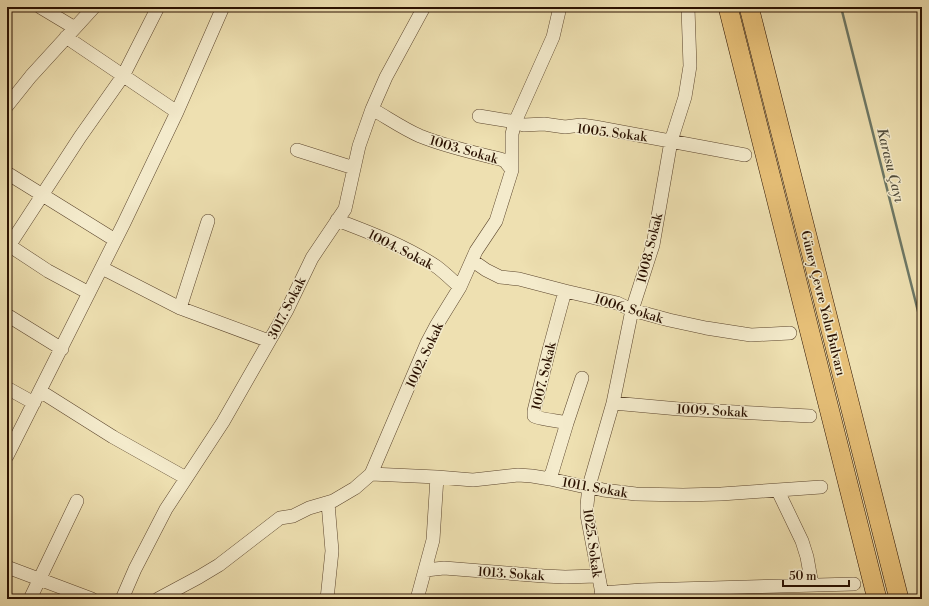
<svg xmlns="http://www.w3.org/2000/svg" width="929" height="606" font-family="'Libre Bodoni',serif">
<style>
.lines{fill:none;stroke-linecap:round;stroke-linejoin:round}
.stream{stroke:#6d7866;stroke-width:2.5}
.minor-casing{stroke:#5b452d;stroke-width:14}
.highway-casing{stroke:#2a1101;stroke-width:20}
.minor{stroke:#f4ebcc;stroke-width:13}
.highway{stroke:#e7c078;stroke-width:19}
.labels{text-anchor:middle;stroke-width:3;stroke-linejoin:round;paint-order:stroke}
.street-label{font-size:13px;fill:#2a1101;stroke:#f4ebcc}
.water-label{font-size:14px;font-style:italic;fill:#514d3c;stroke:#f4ebcc}
</style>
<rect width="100%" height="100%" fill="#eee0b1"/>
<filter id="stains"><feTurbulence type="fractalNoise" baseFrequency=".005" numOctaves="4"/><feColorMatrix values="0 0 0 0 .2 0 0 0 0 .09 0 0 0 0 .02 0 0 0 .5 -.17"/></filter>
<radialGradient id="worn" r=".72"><stop offset=".6" stop-color="#630" stop-opacity="0"/><stop offset="1" stop-color="#630" stop-opacity=".3"/></radialGradient>
<g class="lines">
<path class="stream" d="M841,7l81,320"/>
<defs>
<path id="minor" d="M40,7l35,21
M66,37l111,75
M7,106l24,-30 63,-69
M372,109c16,9 32,20 48,27 27,11 55,17 84,24l8,10
M479,116l31,5 14,4 20,-1 21,3 16,-2 14,2 150,28
M297,150l57,18
M7,173l108,67
M337,220c34,13 69,26 100,47 8,6 16,14 23,20
M7,244l41,27 41,22
M7,249l73,-112 43,-61 35,-69
M473,261l13,9 14,7 19,2 46,12 52,12 15,7 37,10 37,8 45,7 39,-2
M102,268l78,40 89,33
M180,308l28,-87
M7,315l55,34
M7,388l27,15
M40,391l73,46 73,41
M613,403l66,6 131,7
M567,423l15,-45
M7,456l117,-233 53,-111 46,-105
M371,474l66,3 36,3 45,-5 14,1 18,3 31,7h8l14,4 33,4 47,1 38,-1 100,-7
M550,479l17,-56c-7,-2 -29,-4 -33,-7v-5l15,-61 16,-59
M778,491l24,50 5,16 5,28
M7,567l85,32
M426,570l18,-2 100,8 21,1 32,-1
M601,593l41,-3 212,-6
M30,599l47,-98
M122,599l13,-30 31,-60 57,-87 64,-112 25,-52 33,-49 14,-63 13,-37 14,-32 38,-70
M158,599l41,-22 20,-12 61,-47 13,-2 16,-8 24,-7 22,-13 16,-14 56,-131 9,-17 24,-39 16,-36 20,-30 16,-51v-36l3,-12 38,-85 7,-30
M327,599l5,-48 -4,-48
M417,599l16,-59 4,-63
M603,599l-16,-84v-10l2,-19 24,-83 19,-93 21,-65 18,-104 14,-44 5,-31 -2,-58"/>
<path id="highway" d="M728,7l149,592
M749,7l150,592"/>
</defs>
<use href="#minor" class="minor-casing"/>
<use href="#highway" class="highway-casing"/>
<use href="#minor" class="minor"/>
<use href="#highway" class="highway"/>
</g>
<g class="labels">
<g class="street-label">
<text transform="translate(612 132) rotate(7)" y="5">1005. Sokak</text>
<text transform="translate(464 149) rotate(16)" y="5">1003. Sokak</text>
<text transform="translate(649 248) rotate(-76)" y="5">1008. Sokak</text>
<text transform="translate(401 249) rotate(27)" y="5">1004. Sokak</text>
<text transform="translate(824 303) rotate(76)" y="5">Güney Çevre Yolu Bulvarı</text>
<text transform="translate(286 308) rotate(-63)" y="5">3017. Sokak</text>
<text transform="translate(629 308) rotate(17)" y="5">1006. Sokak</text>
<text transform="translate(424 355) rotate(-65)" y="5">1002. Sokak</text>
<text transform="translate(543 376) rotate(-77)" y="5">1007. Sokak</text>
<text transform="translate(712 410) rotate(3)" y="5">1009. Sokak</text>
<text transform="translate(595 487) rotate(10)" y="5">1011. Sokak</text>
<text transform="translate(593 543) rotate(82)" y="5">1025. Sokak</text>
<text transform="translate(511 573) rotate(4)" y="5">1013. Sokak</text>
</g>
<g class="water-label">
<text transform="translate(891 165) rotate(76)" y="5">Karasu Çayı</text>
</g>
</g>
<rect width="929" height="606" fill="none" stroke="#eee0b1" stroke-width="24"/>
<rect x="8" y="8" width="913" height="590" fill="none" stroke="#2a1101" stroke-width="2"/>
<rect x="12" y="12" width="905" height="582" fill="none" stroke="#2a1101"/>
<path d="M783 580v6h66v-6" fill="none" stroke="#2a1101" stroke-width="2"/>
<text x="789" y="580" font-size="12" fill="#2a1101" stroke="#f4ebcc" stroke-width="3" paint-order="stroke">50 m</text>
<rect width="100%" height="100%" filter="url(#stains)"/>
<rect width="100%" height="100%" fill="url(#worn)"/>
</svg>
